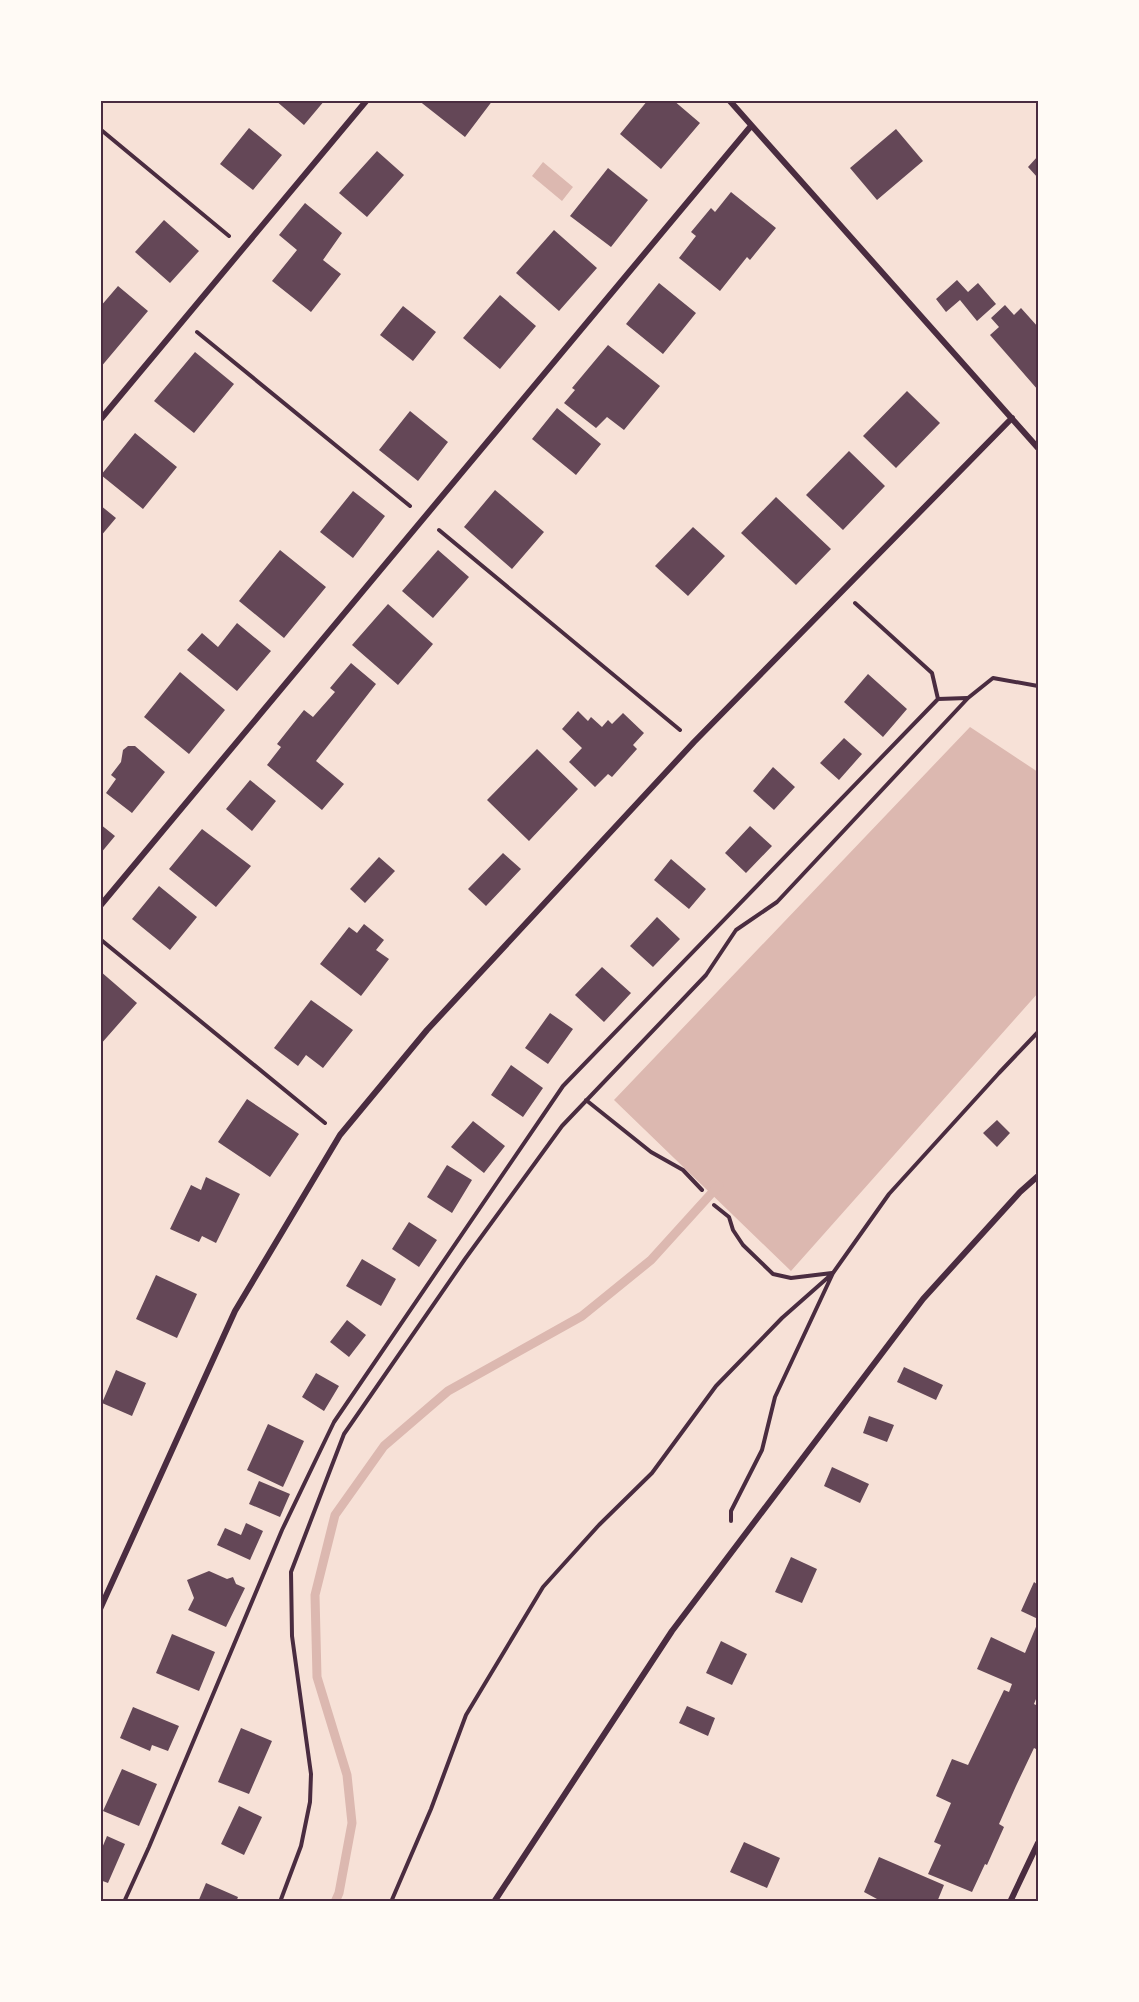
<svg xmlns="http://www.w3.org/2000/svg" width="1139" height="2002" font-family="'Fira Sans',sans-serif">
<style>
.water{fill:#dcb8b0}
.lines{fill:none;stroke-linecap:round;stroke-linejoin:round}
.stream{stroke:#dcb8b0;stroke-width:9}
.building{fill:#644757}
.path{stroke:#4a2c40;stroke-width:4}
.minor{stroke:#4a2c40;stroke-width:6}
.neatline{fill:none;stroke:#4a2c40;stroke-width:2}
</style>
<rect width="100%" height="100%" fill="#f7e1d7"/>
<path class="water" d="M543,162l30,25 -11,14 -30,-25z
M970,727l68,45v221l-247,278 -177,-171z"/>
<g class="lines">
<path class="stream" d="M335,1902l4,-9 13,-70 -5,-48 -30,-98 -2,-82 20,-80 49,-69 64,-55 134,-75 69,-56 68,-75"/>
</g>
<path class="building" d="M275,100h50l-21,25z
M418,100h75l-28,37z
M648,100h25l27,23 -39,46 -41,-35z
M249,128l33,27 -29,35 -33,-26z
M896,129l27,32 -46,39 -27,-32z
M377,151l27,24 -37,42 -28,-24z
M1038,156v22l-10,-11z
M608,168l40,32 -37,47 -41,-31z
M731,192l45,36 -26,32 -3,-3 -27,34 -41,-33 17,-22 -5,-4 20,-24 4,4z
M305,203l37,30 -19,27 18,14 -30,38 -39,-31 25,-31 -18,-15z
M164,220l35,31 -29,32 -35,-31z
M554,230l43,38 -38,43 -43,-38z
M957,280l11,12 10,-9 18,21 -19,17 -17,-21 -14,12 -10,-13z
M659,283l37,30 -33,41 -37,-30z
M118,286l30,25 -48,57v-61z
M500,295l36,31 -36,43 -37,-31z
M1005,305l9,10 7,-7 17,19v63l-48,-55 9,-8 -8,-9z
M403,306l33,26 -23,29 -33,-26z
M608,345l52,41 -36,44 -17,-13 -11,11 -32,-25 11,-13 -3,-2z
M195,352l39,32 -40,49 -40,-32z
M907,391l33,32 -44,45 -33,-32z
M557,408l44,36 -25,31 -44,-36z
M410,411l38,31 -30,39 -39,-31z
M135,433l42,34 -34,42 -42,-34z
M849,451l36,35 -42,44 -37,-35z
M495,490l49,42 -32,37 -48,-42z
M353,491l32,25 -32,42 -33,-26z
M776,497l55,52 -35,36 -55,-52z
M100,505l16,13 -16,19z
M693,527l32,29 -37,40 -33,-30z
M280,550l46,37 -42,51 -45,-37z
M438,550l31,27 -36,41 -31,-27z
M388,604l45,40 -35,41 -46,-40z
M237,623l34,28 -34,40 -50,-41 15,-17 16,14z
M351,663l25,21 -60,77 28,23 -22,26 -55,-45 14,-18 -4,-3 27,-34 9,7 22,-25 -5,-4z
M180,672l45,38 -36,44 -45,-37z
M868,674l39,35 -24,28 -39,-35z
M578,711l10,10 3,-4 11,10 6,-7 4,4 11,-11 21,20 -11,12 4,4 -25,28 -4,-3 -13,13 -26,-25 13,-14 -20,-19z
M844,738l18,16 -23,26 -19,-17z
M128,746h7l30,26 -33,41 -26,-20 10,-14 -5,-4 10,-13 2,-12z
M537,749l41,40 -49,52 -42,-41z
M773,767l22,20 -21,23 -21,-19z
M250,780l26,21 -24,30 -26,-22z
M100,824l15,12 -15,18z
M750,826l22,20 -26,27 -21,-20z
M202,829l49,37 -35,41 -47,-38z
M503,853l18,16 -35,37 -18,-17z
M379,857l16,14 -30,32 -15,-14z
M671,859l35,30 -17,20 -35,-29z
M159,886l38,31 -27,33 -38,-31z
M657,917l23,22 -27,28 -23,-21z
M364,924l20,16 -8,10 13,9 -28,37 -41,-32 29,-37 8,6z
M602,967l29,26 -27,29 -29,-27z
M100,971l37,32 -37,42z
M311,1000l42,30 -30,38 -17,-13 -8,11 -24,-18z
M550,1013l23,16 -25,35 -23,-16z
M511,1065l32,23 -20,29 -32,-22z
M247,1099l52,35 -29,43 -52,-35z
M997,1120l13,13 -13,14 -14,-14z
M473,1121l32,25 -21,27 -33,-26z
M447,1165l25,15 -20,33 -25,-16z
M206,1177l34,17 -24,49 -14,-7 -3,6 -29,-13 21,-44 10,5z
M409,1222l28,18 -18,27 -27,-18z
M362,1259l34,20 -15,27 -35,-20z
M156,1275l41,19 -20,44 -41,-19z
M347,1320l19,15 -17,22 -19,-15z
M904,1367l39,18 -7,15 -39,-18z
M116,1370l30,13 -14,33 -30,-13z
M316,1373l23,13 -15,25 -22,-14z
M869,1416l25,9 -7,17 -24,-9z
M268,1424l36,17 -21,46 -36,-17z
M832,1467l37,17 -9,19 -36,-17z
M259,1481l31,13 -10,23 -31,-13z
M246,1523l17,8 -13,29 -33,-15 8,-17 16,7z
M791,1557l26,12 -15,34 -27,-11z
M209,1571l18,8 6,-2 3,7 9,4 -19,39 -38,-17 6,-12 -7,-18z
M1034,1582l4,3v34l-17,-8z
M1038,1622v72l-4,10 4,2v44l-4,-2 -18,38 -17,38 5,3 -17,38 -2,-1 -13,28 -44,-18 13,-29 -7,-3 17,-39 -15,-7 16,-37 16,6 36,-75 5,2 3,-8 -35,-15 14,-32 34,16z
M172,1634l43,18 -16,39 -43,-18z
M721,1641l26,13 -15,31 -26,-12z
M687,1706l28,12 -7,18 -29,-13z
M133,1707l46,19 -11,25 -16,-6 -2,6 -30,-13z
M241,1728l31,13 -23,53 -31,-12z
M122,1769l35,15 -18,42 -36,-15z
M239,1806l23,11 -18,38 -23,-11z
M107,1836l18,8 -17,39 -8,-3v-33l2,1z
M744,1842l36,16 -13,30 -37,-16z
M879,1857l65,28 -7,17h-61l1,-3 -13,-7z
M206,1883l32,14 -2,5h-38z"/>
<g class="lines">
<path class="path" d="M100,129l129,107
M197,332l213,174
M439,530l241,200
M855,603l77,70 6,26
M100,939l225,184
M586,1100l65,52 32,18 19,20
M714,1205l15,12 4,13 10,15 30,29 18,4 41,-5
M731,1521v-10l31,-61 13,-53 58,-124 56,-79 110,-121 39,-41
M124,1902l25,-55 133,-317 52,-108 229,-336 375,-387 29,-1
M280,1902l21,-56 9,-44 1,-28 -19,-138 -1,-64 53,-138 121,-175 97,-133 144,-151 30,-45 41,-28 191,-204 25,-20 45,8
M391,1902l40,-93 35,-94 77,-128 56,-62 53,-52 64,-87 66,-68 51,-45"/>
<path class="minor" d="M729,100l309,348
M100,420l267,-320
M100,906l651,-780
M100,1609l135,-298 105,-176 87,-105 267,-288 318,-324
M494,1902l178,-271 251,-332 97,-107 18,-16
M1010,1902l28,-59"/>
</g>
<rect width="1139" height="2002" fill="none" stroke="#fffaf5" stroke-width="204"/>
<rect x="102" y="102" width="935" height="1798" class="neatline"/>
</svg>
